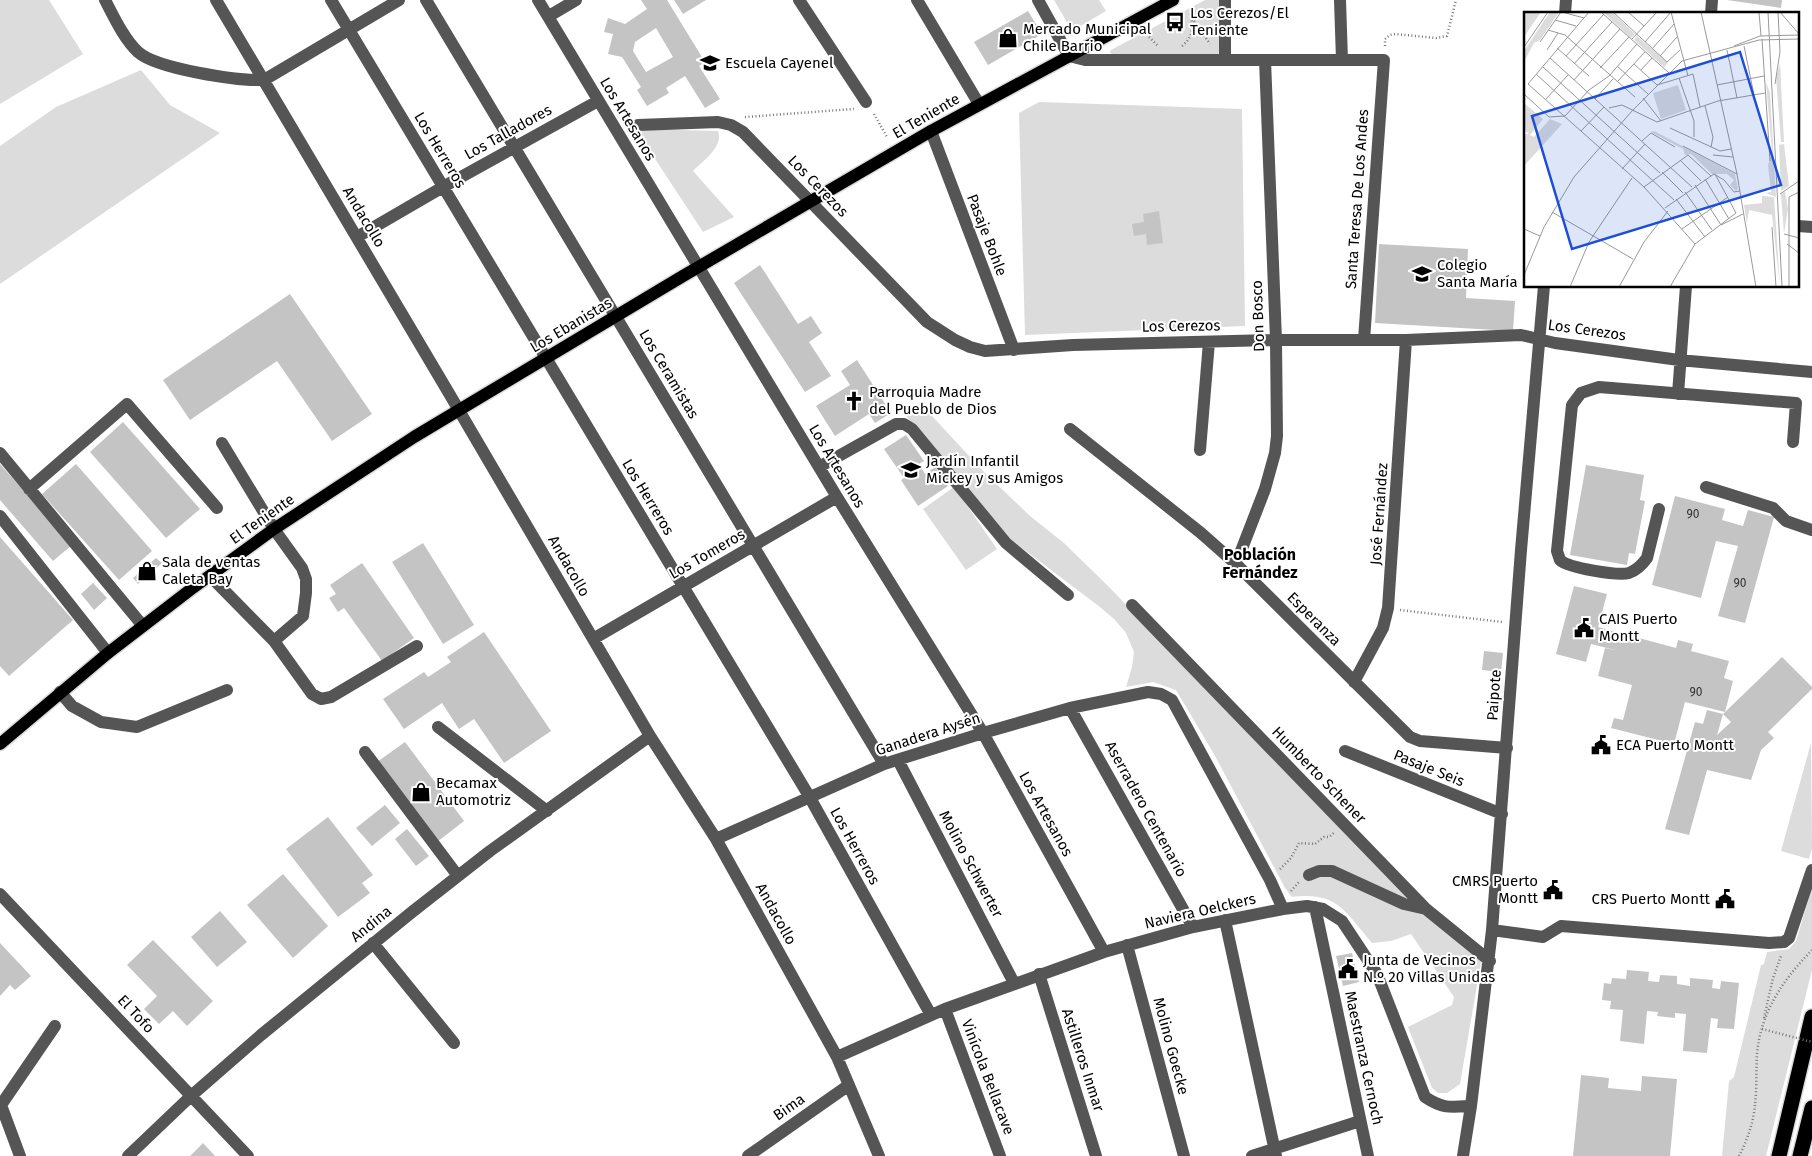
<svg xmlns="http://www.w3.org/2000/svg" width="1812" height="1156" font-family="'Fira Sans',sans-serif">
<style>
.green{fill:#dcdcdc}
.building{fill:#c4c4c4;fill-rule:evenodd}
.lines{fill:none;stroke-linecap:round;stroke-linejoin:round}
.major-casing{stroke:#dbdbdb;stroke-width:15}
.highway-casing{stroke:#dbdbdb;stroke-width:18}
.path{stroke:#777;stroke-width:2.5;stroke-dasharray:1 2.5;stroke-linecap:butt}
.minor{stroke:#555;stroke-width:12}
.major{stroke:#000;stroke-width:12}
.highway{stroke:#000;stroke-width:15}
.path-bridge{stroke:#777;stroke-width:2.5;stroke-dasharray:1 2.5;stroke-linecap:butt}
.labels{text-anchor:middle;stroke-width:4;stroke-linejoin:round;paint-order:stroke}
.number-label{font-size:12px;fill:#313131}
.poi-label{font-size:15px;fill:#000;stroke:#fff;text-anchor:start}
.street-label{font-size:15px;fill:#000;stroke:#fff}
.neighbourhood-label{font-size:16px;font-weight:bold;fill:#000;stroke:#fff}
.inset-road{fill:none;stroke:#999;stroke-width:1}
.view{fill:#1d4ed8;fill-opacity:0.15;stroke:#1d4ed8;stroke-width:2.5}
.inset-edge{fill:none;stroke:#000;stroke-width:2.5}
</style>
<rect width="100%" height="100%" fill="#fff"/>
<path class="green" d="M0,0h49l34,54 -83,50z
M1054,0h45l7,11 -34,20z
M1205,0h15l-1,53 -5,4 -102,-2 -2,-3 1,-2z
M141,70l29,35 50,28 -220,151v-138l56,-39z
M1039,102l203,7 3,217 -220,9 -6,-222z
M643,129l75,2c6,15 -15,30 -25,40l41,46 -31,15 -61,-93 -1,-5z
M922,409l10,7 51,55 47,45 34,27 46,45 299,310 69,60 3,4 -21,122 -13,9h-9l-6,-5 -24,-61 44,-22 2,-8 -43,-63 -20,7 -19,2c-26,-30 -34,-52 -80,-46l-7,-9 -71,-134 -38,-64 -23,-8 -27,5 6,-20 2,-15 -8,-19 -12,-14 -14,-12 -90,-68 -103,-122 3,-7z
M954,487l43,62 -31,21 -43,-61z
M1811,743l1,105 -3,11 -28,-8z
M1812,888v82l-46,186h-44l7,-75 5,-4 27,-112 3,-1 3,-12 22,-3 7,-8z"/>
<path class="building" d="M641,0h26l38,62 -6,4 21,33 -15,9 -20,-32 -19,12 3,5 -22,13 -10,-16 4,-3 -19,-30 -14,-3 5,-20 -9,-2 4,-14 17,6 22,-15zM656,28l17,29 -27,15 -13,-21 2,-9z
M674,0h32l-23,14z
M1727,0h55l-1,8z
M1028,11l14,23 -54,31 -14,-23z
M1159,211l4,32 -16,2 -1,-11 -12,2 -2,-12 12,-2 -1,-8z
M1379,244l89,5 -2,49 49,3 -2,30 -138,-8z
M760,265l38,59 13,-8 11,17 -13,9 22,34 -26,16 -71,-109z
M290,294l82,120 -40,27 -55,-80 -87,59 -27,-40z
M857,360l34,53 -16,10 -6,-9 -34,22 -19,-30 34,-21 -9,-14z
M123,422l77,87 -34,29 -76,-86z
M906,435l18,26 -5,3 6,10 10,-7 13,19 -30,20 -17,-26 3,-2 -20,-29z
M0,464l72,81 -19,16 -53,-61z
M76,464l76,87 -33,29 -77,-86z
M1586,465l58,10 -4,25 5,1 -10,53 -6,-1 -2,12 -57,-10z
M1675,496l50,13 -3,11 21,6 5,-16 26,7 -29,106 -27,-7 20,-70 -22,-5 -15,57 -49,-13z
M0,537l73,83 -64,56 -9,-10z
M423,543l51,82 -31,19 -51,-82z
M156,558l6,5 -24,21 -5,-6z
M362,563l52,75 -32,23 -38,-53 -6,4 -9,-14 7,-4 -6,-9z
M93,583l14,15 -13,12 -13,-16z
M1574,586l33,8 -9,33 78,21 2,-8 15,4 -2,7 38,10 -5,17 9,3 -8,31 -40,-10 -11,42 -63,-16 3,-10 9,2 9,-35 -34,-9 7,-28 14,3 -28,-7 -5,18 -30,-8z
M484,632l67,99 -47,32 -30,-44 -15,10 -17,-26 -38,26 -21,-30 41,-27 4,5 23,-15 -4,-5z
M1484,651l19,2 -2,19 -19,-2z
M1782,657l30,30v2l-44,43 6,6 -13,12 -10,30 -44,-10 -18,65 -24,-6 30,-107 8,2 4,-14 16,4 -6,21 14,-13 -8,-8z
M405,742l59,79 -27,21 -60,-80z
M385,805l15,18 -28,23 -16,-18z
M328,817l45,58 -11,8 8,10 -32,24 -52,-68z
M407,829l22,27 -13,10 -21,-27z
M283,874l45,52 -35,32 -46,-53z
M220,911l27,31 -30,25 -26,-30z
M153,940l60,61 -26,25 -14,-15 -14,13 -15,-15 13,-13 -30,-31z
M0,943l31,33 -16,14 -5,-5 -10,11z
M1352,953l7,29 -16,4 -7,-30z
M1627,970l22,2 -1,9 11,1 1,-7 17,1v8l13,2v-8l23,2 -1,8 8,1 1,-8 18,2 -5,46 -17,-1 1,-9 -7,-1 -4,35 -24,-2 3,-37 -11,-1v5l-18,-2 1,-4 -11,-1 -3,33 -24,-3 3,-31 -13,-1 1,-8 -9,-1 2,-17 7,1 1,-6 14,1z
M1581,1075l28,3 -1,10 33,3 1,-15 35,3 -7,77h-97z
M203,1143l12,13h-25z"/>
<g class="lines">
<defs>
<path id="major" d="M0,744l108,-91 82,-63 84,-61 140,-92 269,-161 248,-145 242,-131"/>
<path id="highway" d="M1779,1156l33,-139
M1800,1156l12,-48"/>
</defs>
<use href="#major" class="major-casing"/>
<use href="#highway" class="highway-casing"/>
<path class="path" d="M1192,18l18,26
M1149,37l9,9
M1182,46c11,-9 12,-19 8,-32
M1385,46v-7l5,-4 5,-1 41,4 11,-2 9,-36
M874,114l13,23
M745,117l109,-8
M1400,610l102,12
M1280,869l11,-11 8,-15 16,1 9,-7h5l6,-5
M1291,891l8,-9
M1764,1018l9,-40 8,-22
M1739,1156c8,-15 15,-35 16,-52 2,-16 1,-33 2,-50 4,-43 26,-74 55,-104"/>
<path class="minor" d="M105,0c9,17 19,39 33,52 19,17 100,29 126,28l135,-80
M216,0l234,395 200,341 66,103 121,218 42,99
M331,0l478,796 122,219
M426,0l458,764
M538,0l299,497 146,236 121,219
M799,0l67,102
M917,0l62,104
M1038,0l31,56 16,4h299l-20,280
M1340,0l2,60
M1565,14l1,-14
M1711,14l1,-14
M549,16l27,-16
M1225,60v-60
M638,125l80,-3 13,3 12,7 184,190 28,18 15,7 15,4 88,-6 203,-5h130l115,-5 34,8 124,17 133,12
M931,131l83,219
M1798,226l14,1
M357,237l86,-50 155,-86
M1678,394l8,-108
M1070,429l131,104 35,31 174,173 10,4 87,7
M222,443l52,86 28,39 4,11v14l-3,23 -29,25
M1200,450l9,-108
M0,453l143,173
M819,467l77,-43h8l8,5 94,114 62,52
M1706,487l67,21 13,13 26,9
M29,489l98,-85 90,104
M1659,509l-12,49c-5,7 -10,12 -18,15 -11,3 -61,-5 -69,-13l-3,-9 15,-146 9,-12 18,-6 197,16 -3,39
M0,516l108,137
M1236,564l29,-75 10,-36 2,-17 -1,-96 -11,-280
M210,576l64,65 38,53 9,5 10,-2 86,-51
M1132,605l294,304 64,52
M593,639l244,-142
M1354,682l29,-54 5,-20 18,-268
M60,692l12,14 29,16 36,5 90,-37
M1070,708l123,219
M438,727l109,84
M1345,751l157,63
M365,752l93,124
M898,760l116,223
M716,839l168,-75 99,-31 87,-25 78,-16 13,2 11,6 98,180 13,29
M1309,875l10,-4h13l72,33 22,5
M0,894l248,262
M1315,907l53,249
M1225,920l51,236
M1492,930l51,7 18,-11 208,17 15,-1 5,-4 23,-68
M373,943l81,100
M1127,945l57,211
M1039,974l57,182
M945,1009l55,147
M837,1057l108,-48 159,-57 89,-25 90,-18 24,-3 16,3 19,12 35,53 48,123c18,12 25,10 46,9
M20,1156l-19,-51 54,-79
M128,1156l63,-60 70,-61 151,-123 78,-61 160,-115
M748,1156l101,-71
M1252,1156l108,-35
M1463,1156l8,-50 21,-176 29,-380 23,-264"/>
<use href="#major" class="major"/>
<use href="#highway" class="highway"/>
<path class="path-bridge" d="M1762,1029l50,13"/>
</g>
<defs>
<symbol id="bus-bare" viewBox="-9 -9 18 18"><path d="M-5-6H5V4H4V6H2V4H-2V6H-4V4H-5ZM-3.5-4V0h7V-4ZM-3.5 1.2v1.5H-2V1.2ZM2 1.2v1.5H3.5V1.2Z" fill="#000" stroke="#fff" stroke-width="2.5" paint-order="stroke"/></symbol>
<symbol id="shop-bare" viewBox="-9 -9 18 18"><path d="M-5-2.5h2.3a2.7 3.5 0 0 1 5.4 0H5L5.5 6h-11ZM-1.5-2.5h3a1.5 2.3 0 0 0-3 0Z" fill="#000" stroke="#fff" stroke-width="2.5" paint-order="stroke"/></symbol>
<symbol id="school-bare" viewBox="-9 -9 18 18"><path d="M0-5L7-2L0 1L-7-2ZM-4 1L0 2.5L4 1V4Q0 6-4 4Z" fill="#000" stroke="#fff" stroke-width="2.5" paint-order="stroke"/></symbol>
<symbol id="church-bare" viewBox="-9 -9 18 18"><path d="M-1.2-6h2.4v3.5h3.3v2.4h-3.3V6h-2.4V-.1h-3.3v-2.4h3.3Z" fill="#000" stroke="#fff" stroke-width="2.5" paint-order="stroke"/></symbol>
<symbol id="civic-bare" viewBox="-9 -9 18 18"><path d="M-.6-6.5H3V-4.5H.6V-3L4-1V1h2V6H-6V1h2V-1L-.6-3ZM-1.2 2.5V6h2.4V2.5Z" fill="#000" stroke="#fff" stroke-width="2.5" paint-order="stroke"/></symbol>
</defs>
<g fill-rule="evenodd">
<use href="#bus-bare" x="1161" y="8" width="28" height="28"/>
<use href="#shop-bare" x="994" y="24" width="28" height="28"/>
<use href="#school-bare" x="696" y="49" width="28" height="28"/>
<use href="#school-bare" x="1408" y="260" width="28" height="28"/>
<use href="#church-bare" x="840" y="387" width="28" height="28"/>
<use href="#school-bare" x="897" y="456" width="28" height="28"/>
<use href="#shop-bare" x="133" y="557" width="28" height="28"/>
<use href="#civic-bare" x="1570" y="614" width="28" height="28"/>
<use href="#civic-bare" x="1587" y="731" width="28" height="28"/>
<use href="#shop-bare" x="407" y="778" width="28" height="28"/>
<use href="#civic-bare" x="1539" y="876" width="28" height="28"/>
<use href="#civic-bare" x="1711" y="885" width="28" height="28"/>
<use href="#civic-bare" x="1334" y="955" width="28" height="28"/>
</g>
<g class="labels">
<g class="number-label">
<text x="1693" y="518">90</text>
<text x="1740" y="587">90</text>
<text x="1696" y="696">90</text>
</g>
<g class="poi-label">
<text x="1190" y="18">Los Cerezos/El<tspan x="1190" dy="17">Teniente</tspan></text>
<text x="1023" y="34">Mercado Municipal<tspan x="1023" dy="17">Chile Barrio</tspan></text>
<text x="725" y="68">Escuela Cayenel</text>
<text x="1437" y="270">Colegio<tspan x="1437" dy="17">Santa María</tspan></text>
<text x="869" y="397">Parroquia Madre<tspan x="869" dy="17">del Pueblo de Dios</tspan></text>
<text x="926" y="466">Jardín Infantil<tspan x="926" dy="17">Mickey y sus Amigos</tspan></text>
<text x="162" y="567">Sala de ventas<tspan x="162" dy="17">Caleta Bay</tspan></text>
<text x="1599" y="624">CAIS Puerto<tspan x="1599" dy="17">Montt</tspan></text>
<text x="1616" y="750">ECA Puerto Montt</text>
<text x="436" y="788">Becamax<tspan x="436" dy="17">Automotriz</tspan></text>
<text x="1538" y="886" text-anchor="end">CMRS Puerto<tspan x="1538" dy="17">Montt</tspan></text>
<text x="1710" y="904" text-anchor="end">CRS Puerto Montt</text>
<text x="1363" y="965">Junta de Vecinos<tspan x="1363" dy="17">N.º 20 Villas Unidas</tspan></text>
</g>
<g class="street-label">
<text transform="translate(926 116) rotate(-30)" y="5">El Teniente</text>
<text transform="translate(628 119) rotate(59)" y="5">Los Artesanos</text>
<text transform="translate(508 132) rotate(-29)" y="5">Los Talladores</text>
<text transform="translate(440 150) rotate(59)" y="5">Los Herreros</text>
<text transform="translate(818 186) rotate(46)" y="5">Los Cerezos</text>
<text transform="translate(1357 199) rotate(-86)" y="5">Santa Teresa De Los Andes</text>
<text transform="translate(364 217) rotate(59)" y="5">Andacollo</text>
<text transform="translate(987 235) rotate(69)" y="5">Pasaje Bohle</text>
<text transform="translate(1258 316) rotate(-92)" y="5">Don Bosco</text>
<text transform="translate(571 325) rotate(-31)" y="5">Los Ebanistas</text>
<text transform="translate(1181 326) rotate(-1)" y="5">Los Cerezos</text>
<text transform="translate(1587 330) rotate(8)" y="5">Los Cerezos</text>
<text transform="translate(669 374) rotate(59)" y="5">Los Ceramistas</text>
<text transform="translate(837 466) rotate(59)" y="5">Los Artesanos</text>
<text transform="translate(648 497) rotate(59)" y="5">Los Herreros</text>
<text transform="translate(1379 514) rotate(-86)" y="5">José Fernández</text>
<text transform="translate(262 519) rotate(-35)" y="5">El Teniente</text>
<text transform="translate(707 554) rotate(-30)" y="5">Los Tomeros</text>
<text transform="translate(569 566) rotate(60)" y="5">Andacollo</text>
<text transform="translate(1314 619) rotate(45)" y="5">Esperanza</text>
<text transform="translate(1494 695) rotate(-86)" y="5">Paipote</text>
<text transform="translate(928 734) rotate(-18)" y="5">Ganadera Aysén</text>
<text transform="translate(1429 768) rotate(22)" y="5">Pasaje Seis</text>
<text transform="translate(1319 775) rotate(46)" y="5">Humberto Schener</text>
<text transform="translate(1146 809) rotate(61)" y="5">Aserradero Centenario</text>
<text transform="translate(1046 814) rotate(61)" y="5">Los Artesanos</text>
<text transform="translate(855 846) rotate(61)" y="5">Los Herreros</text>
<text transform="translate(971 864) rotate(62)" y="5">Molino Schwerter</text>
<text transform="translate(1200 911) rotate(-13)" y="5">Naviera Oelckers</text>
<text transform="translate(776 914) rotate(61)" y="5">Andacollo</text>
<text transform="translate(371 924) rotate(-39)" y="5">Andina</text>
<text transform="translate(136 1014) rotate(47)" y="5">El Tofo</text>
<text transform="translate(1171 1046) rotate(75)" y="5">Molino Goecke</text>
<text transform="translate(1364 1058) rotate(78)" y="5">Maestranza Cernoch</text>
<text transform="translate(1083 1060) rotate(72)" y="5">Astilleros Inmar</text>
<text transform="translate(988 1077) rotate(69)" y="5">Vinícola Bellacave</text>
<text transform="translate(789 1107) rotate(-35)" y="5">Bima</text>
</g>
<g class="neighbourhood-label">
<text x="1260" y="560">Población<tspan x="1260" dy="18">Fernández</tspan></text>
</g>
</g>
<g transform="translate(1524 12)">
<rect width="275" height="275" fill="#fff"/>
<path d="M0,0h17l-17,25zM26,0h9l-19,28 -6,3 -10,19v-11zM79,0h9l23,22 -4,4zM113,24l31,27 -4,4 -30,-27zM256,52l4,78h-3l-5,-65zM242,70l4,11 6,104 -10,-4 5,-1 -3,-27 4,-13zM154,73l8,25 -25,9 -8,-26zM0,91l19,16 -13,16 4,2 16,-18 12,5 -38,42v-32h5l-5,-4zM130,119l81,43 3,15 -2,2 -6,-6 4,-5 -7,-6h-15l-21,-20 -6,1 -2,-6 -32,-17zM260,132l5,42 -8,5 -2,-46zM261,179l3,18 -4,24 -3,-39zM238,184l12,1 6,90 -8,-72 -23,-5 -2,13 -1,-5 -2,-13 18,-2z" fill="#dcdcdc"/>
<path class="inset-road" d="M38,0l22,6M65,0l-61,72 116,103 51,57M77,0l68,61M89,0l54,50 13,-12M104,0l16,14M147,0l17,64M177,0l36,162 19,113M235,0l2,24M244,0l14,275M256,0l19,22M31,8l21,6M24,18l17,5 70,62M108,27l25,-27M238,27l8,122M16,30l21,-30M121,30l26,-30M210,34l26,-10 39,-1M220,34l10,49M0,35l24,-35M33,36l32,28M128,37l22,-25M23,38l11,-17M203,38l10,48M42,44l38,-42M136,44l17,-19M26,46l142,129M50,52l38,-42M110,52l23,21 36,-11 7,33M93,54l31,28M19,55l117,106M76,56l29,-31M117,58l11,-12M12,62l138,126M155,66l15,43v16M50,68l46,-51M93,70l28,-30M251,72l5,-32 -2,-40M193,73l47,-9M0,82l25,23 16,-1M119,86l18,23M22,87l22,-24M71,87l18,-20M181,94l8,31 -2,10M85,96l13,-3 35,17 61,-21 47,-8M41,104l24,-26 20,-14 28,-32M146,116l50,23 11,-2M57,119l23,-24M118,129l9,-8 24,14M159,134l54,28M189,143l20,2M156,148l21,21M98,157l23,-25M138,160l21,21M181,167l24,40M171,173l26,40 22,-11M120,175l44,-32 23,21M161,180l27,38M256,182l19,-13M152,187l29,38M141,196l49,-34 10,6 10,12 6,-1M28,200l81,47M248,215l4,60M0,217l16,7M158,217l46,-32M260,222l15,4M263,232l12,9M0,263l20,-48 30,-50 58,-66 50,-50 77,-21 40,-1M46,275l19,-45 43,-64M95,275l25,-45 24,-31M146,275l25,-43 41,-31 -21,-39M265,275v-90l10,-5"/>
<path class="view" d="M216,40l41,133 -209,64 -40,-133z"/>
<rect width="275" height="275" class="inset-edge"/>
</g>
</svg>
